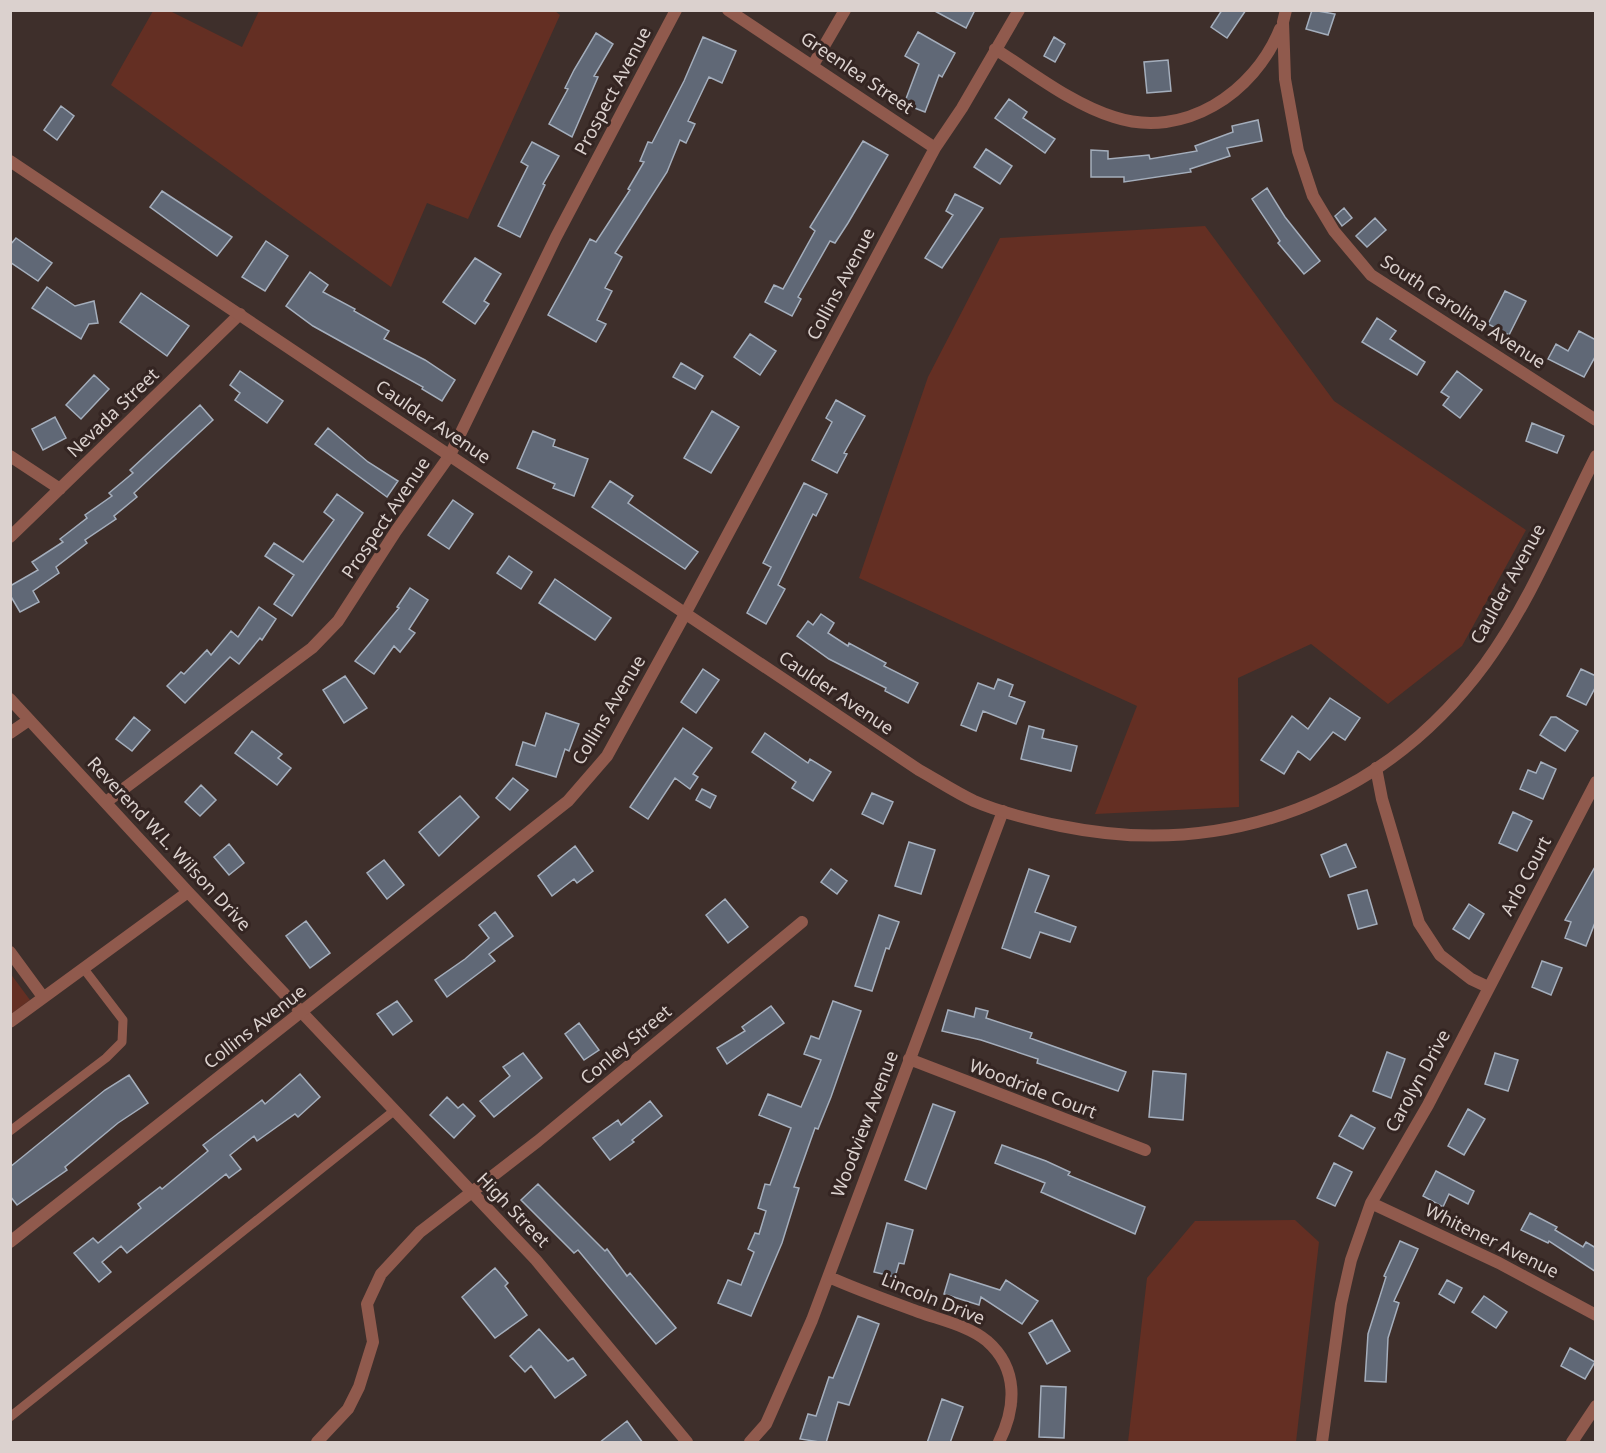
<svg xmlns="http://www.w3.org/2000/svg" width="1606" height="1453" font-family="'Noto Sans',sans-serif">
<style>
.green{fill:#642f23}
.building{fill:#606876;stroke:#a4aebc;stroke-width:1.5}
.lines{fill:none;stroke-linecap:round;stroke-linejoin:round}
.service{stroke:#905a4d;stroke-width:9}
.minor{stroke:#905a4d;stroke-width:12}
.tertiary{stroke:#905a4d;stroke-width:12}
.labels{text-anchor:middle;stroke-width:6;stroke-linejoin:round;paint-order:stroke}
.street-label{font-size:18px;fill:#dbd1ce;stroke:#342522}
</style>
<rect width="100%" height="100%" fill="#3e2f2b"/>
<path class="green" d="M555,11l5,4 -92,204 -41,-16 -36,84 -280,-202 42,-74h17l72,36 17,-36z
M1205,226l129,175 192,129 -64,116 -74,58 -77,-60 -73,34 1,129 -144,7 42,-108 -278,-128 69,-201 72,-139z
M10,973l20,27 -19,14h-1z
M1295,1220l24,22 -23,200h-168l19,-164 48,-57z"/>
<path class="building" d="M933,10h42l-9,18z
M1222,10h24l-19,28 -16,-11z
M1312,10l23,4 -7,21 -22,-6z
M918,32l37,21 -13,24 -3,-2 -14,37 -21,-8 15,-40 -14,-8z
M596,33l17,11 -19,32 4,1 -26,60 -23,-13 19,-35 -3,-1 9,-18z
M703,37l33,14 -14,32 -13,-6 -21,44 7,3 -9,19 -6,-3 -13,32 -52,81 7,4 -17,31 7,3 -15,29 9,4 -10,18 -48,-27 42,-76 6,3 34,-52 -2,-1 16,-27 -4,-1 8,-19 4,1 32,-62z
M1054,37l11,7 -10,18 -11,-6z
M1168,60l3,31 -24,2 -3,-31z
M1009,99l18,13 -4,6 32,21 -10,14 -50,-35z
M61,106l13,10 -17,24 -13,-10z
M1258,120l4,21 -35,7 3,8 -40,13 1,3 -67,10v-5h-33v-27l17,1v8l41,-4 1,4 47,-8 -2,-5 38,-14 -1,-6z
M863,141l25,14 -40,68 -13,20 -5,-2 -32,56 3,2 -9,17 -27,-14 9,-17 9,4 32,-58 -5,-4z
M532,142l27,14 -16,28 2,1 -25,52 -22,-11 30,-60 -7,-4z
M986,149l26,17 -12,18 -26,-17z
M1267,188l18,29 35,44 -16,13 -26,-31 2,-2 -28,-42z
M162,191l70,46 -15,19 -67,-49z
M955,194l28,14 -41,60 -17,-10 28,-43 -7,-4z
M1344,208l8,10 -10,8 -7,-10z
M1375,218l11,12 -19,17 -11,-11z
M16,238l36,25 -14,18 -28,-19v-17z
M266,241l22,15 -23,35 -23,-14z
M475,258l26,16 -17,27 5,3 -14,20 -32,-22z
M310,272l18,13 -5,7 32,17 -1,2 35,20 -5,8 41,21 30,20 -13,21 -20,-12 1,-2 -110,-61 -27,-20z
M47,287l28,19 19,-5 4,22 -9,1 -8,15 -49,-31z
M1505,291l21,10 -17,34 -21,-11z
M141,293l48,33 -22,30 -47,-34z
M1377,318l19,13 -6,8 35,23 -8,13 -55,-33z
M1579,331l17,9v15l-12,22 -36,-18 8,-15 12,7z
M750,334l26,17 -16,24 -26,-18z
M681,363l22,13 -8,13 -22,-12z
M240,371l43,30 -16,22 -32,-23 5,-7 -10,-8z
M1457,371l25,19 -22,28 -17,-13 6,-8 -8,-5z
M94,375l15,14 -28,30 -15,-14z
M836,400l29,16 -21,37 3,1 -10,19 -25,-13 20,-38 -6,-4z
M200,405l13,15 -79,73 3,4 -23,19 2,3 -31,21 2,3 -31,24 3,6 -26,18 6,11 -19,10 -10,-17v-9l28,-16 -6,-8 31,-20 -3,-3 27,-21 -2,-3 27,-19 -3,-3 24,-20 -3,-3z
M712,411l27,16 -28,46 -27,-15z
M55,417l11,21 -23,12 -11,-21z
M1532,423l32,13 -7,17 -31,-12z
M328,428l40,34 30,19 -11,16 -72,-53z
M533,431l22,9 -2,6 35,13 -14,37 -21,-8 2,-4 -38,-16z
M610,481l23,15 -5,7 70,49 -13,17 -93,-62z
M804,483l23,11 -11,22 -3,-2 -35,71 7,4 -19,35 -19,-11 24,-46 -8,-4z
M337,494l26,19 -71,103 -18,-12 20,-29 -29,-19 9,-13 29,19 31,-42 -10,-8z
M453,500l20,14 -24,35 -21,-14z
M509,556l23,16 -11,17 -24,-16z
M555,579l56,39 -16,22 -56,-37z
M410,588l18,12 -19,29 6,4 -15,19 -6,-6 -20,28 -19,-13 44,-53 -2,-1z
M259,607l17,12 -14,21 -2,-2 -21,26 -9,-7 -45,46 -18,-17 14,-14 3,2 23,-24 4,5 20,-24 7,6z
M821,614l13,9 -6,10 20,13 1,-3 37,20 -2,3 34,17 -10,20 -23,-12 1,-3 -57,-29 -32,-23 11,-15 5,4z
M703,669l16,11 -23,33 -15,-11z
M1581,669l15,7v10l-10,19 -19,-9z
M345,676l22,32 -23,15 -21,-33z
M998,679l15,6 -4,11 16,6 -9,22 -33,-13 -7,20 -15,-6 17,-42 16,6z
M1330,698l30,20 -15,22 -12,-8 -23,28 -12,-9 -14,23 -23,-14 31,-44 16,13z
M546,713l33,11 -10,27 -4,-2 -9,28 -40,-12 7,-23 12,4z
M134,717l16,13 -18,21 -16,-12z
M1551,717h5l22,14 -13,20 -25,-16z
M1029,726l15,4 -2,8 35,8 -6,25 -50,-12z
M683,728l29,20 -19,26 5,3 -8,12 -15,-11 -27,41 -18,-12z
M252,731l30,23 -4,4 13,10 -14,17 -42,-32z
M765,733l43,30 2,-4 21,13 -18,29 -21,-13 4,-6 -44,-30z
M1541,762l15,7 -13,30 -23,-10 8,-19 8,3z
M513,778l15,12 -18,20 -14,-12z
M201,785l15,15 -16,16 -15,-14z
M702,789l14,7 -6,12 -14,-8z
M872,793l21,9 -10,22 -21,-10z
M460,796l19,21 -40,39 -20,-24z
M1513,812l19,9 -15,30 -18,-8z
M909,842l26,8 -14,44 -26,-8z
M229,844l15,19 -15,12 -15,-18z
M1346,844l10,23 -26,10 -9,-22z
M575,846l18,25 -16,12 -3,-4 -22,17 -14,-20z
M384,860l20,25 -17,14 -20,-26z
M1596,865v55l-10,26 -21,-8 6,-16 -6,-2z
M831,869l16,12 -10,13 -16,-12z
M1029,869l20,7 -14,36 41,15 -6,15 -30,-10 -10,26 -28,-10z
M1367,890l10,34 -19,5 -10,-34z
M725,899l23,28 -20,16 -22,-28z
M1469,904l15,10 -15,25 -16,-10z
M495,912l18,24 -24,18 6,7 -48,36 -12,-17 30,-21 24,-21 -10,-13z
M879,915l20,7 -10,27 -3,-1 -14,43 -17,-5z
M306,921l24,32 -20,15 -24,-32z
M1542,961l20,7 -11,27 -19,-8z
M397,1001l15,20 -19,14 -16,-21z
M833,1001l28,10 -30,86 -13,32 -3,-1 -21,59 5,1 -17,55 -31,73 -33,-13 10,-23 13,5 13,-33 -6,-3 7,-16 4,1 7,-23 -8,-3 7,-24 5,1 21,-57 -32,-13 9,-21 33,13 20,-47 -17,-6 7,-18 8,3z
M771,1006l13,17 -57,41 -10,-16 28,-17 -3,-4z
M976,1008l12,3 -2,7 46,15 -2,5 96,34 -8,19 -81,-28 1,-4 -57,-19 -39,-9 6,-21 26,7z
M579,1023l20,27 -15,10 -19,-26z
M1387,1052l18,7 -14,39 -18,-7z
M523,1053l19,25 -48,39 -14,-16 30,-25 -7,-9z
M1495,1053l23,7 -10,31 -23,-7z
M1153,1071l33,3 -3,46 -34,-3z
M300,1074l20,23 -22,20 -3,-3 -38,27 -3,-5 -24,19 11,14 -12,9 -3,-4 -99,79 -6,-7 -19,16 9,10 -12,10 -25,-29 19,-15 5,5 43,-35 -3,-4 22,-17 2,2 46,-38 -5,-6 59,-45 3,4z
M129,1075l19,28 -30,20 -53,44 2,3 -50,35 -7,-9v-29l95,-77z
M447,1097l11,11 5,-4 12,12 -21,22 -24,-23z
M650,1101l12,15 -30,24 2,2 -24,18 -17,-22 25,-18 3,5z
M933,1104l22,8 -29,77 -21,-9z
M1468,1109l17,10 -21,36 -16,-9z
M1351,1115l24,13 -12,21 -24,-13z
M1002,1145l44,16 24,11 -2,3 77,32 -10,27 -94,-42 4,-9 -50,-20z
M1334,1163l18,9 -17,34 -18,-8z
M1436,1171l38,20 -6,13 -19,-10 -6,13 -20,-11z
M538,1184l67,67 2,-2 20,27 3,-3 46,55 -20,16 -78,-94 -4,3 -53,-53z
M1530,1213l27,14 -2,3 28,17 3,-5 10,6v24l-47,-31 -1,2 -27,-13z
M887,1223l26,7 -9,34 -5,-1 -4,14 -21,-5z
M1400,1241l18,8 -24,52 5,2 -11,35 -2,44 -21,-1 3,-47 18,-57 -2,-1z
M495,1268l13,15 -3,3 22,29 -32,23 -33,-41z
M950,1274l50,16 6,-10 32,21 -16,23 -41,-27 -2,8 -35,-11z
M1447,1280l15,8 -8,15 -15,-9z
M1484,1296l23,16 -11,16 -24,-16z
M858,1316l21,8 -30,81 -11,-3 -12,41 -26,-4 8,-25 8,2 13,-39 4,1z
M1052,1320l18,31 -23,13 -18,-31z
M539,1329l29,32 5,-3 13,17 -31,23 -24,-32 -6,6 -15,-16z
M1570,1348l25,14 -10,17 -24,-13z
M1041,1386l25,1 -2,51 -25,-1z
M942,1399l21,8 -13,36h-23z
M627,1421l16,22h-44z"/>
<g class="lines">
<path class="service" d="M10,1131l96,-73 16,-16 1,-22 -39,-51
M10,1417l385,-307"/>
<path class="minor" d="M728,10l207,138
M1286,10l-3,12 2,57 13,72 15,45 21,35 37,44 225,145
M995,49c38,24 77,55 119,68 70,23 140,-24 166,-88
M813,65l32,-55
M10,456l50,33
M10,537l230,-223
M685,614l250,-466 27,-40 57,-98
M10,699l178,193 348,368 151,182
M10,733l19,-13
M1376,768l6,31 37,124 21,32 31,24 17,8
M106,802l206,-154 26,-27 58,-90 54,-76 106,-218 120,-227
M10,952l33,45
M10,1022l178,-130
M909,1059l236,91
M1371,1203l128,60 97,52
M829,1277c29,13 60,24 90,35 22,8 50,14 68,29 32,28 29,67 12,101
M317,1442l31,-33 11,-22 14,-45 -6,-38 14,-30 39,-42 118,-91 264,-219
M750,1442l16,-18 46,-104 191,-509
M1322,1442l19,-138 10,-44 20,-57 57,-98 168,-323
M1572,1442l24,-36"/>
<path class="tertiary" d="M10,161l909,609c18,10 36,22 55,31 27,12 58,19 87,25 166,34 323,-25 424,-162 46,-63 76,-139 111,-208
M10,1242l558,-441 39,-45 78,-142"/>
</g>
<g class="labels">
<g class="street-label">
<text transform="translate(857 73) rotate(34)" y="6">Greenlea Street</text>
<text transform="translate(613 91) rotate(-62)" y="6">Prospect Avenue</text>
<text transform="translate(841 284) rotate(-62)" y="6">Collins Avenue</text>
<text transform="translate(1463 312) rotate(33)" y="6">South Carolina Avenue</text>
<text transform="translate(113 413) rotate(-44)" y="6">Nevada Street</text>
<text transform="translate(433 422) rotate(34)" y="6">Caulder Avenue</text>
<text transform="translate(386 518) rotate(-56)" y="6">Prospect Avenue</text>
<text transform="translate(1508 584) rotate(-61)" y="6">Caulder Avenue</text>
<text transform="translate(836 693) rotate(34)" y="6">Caulder Avenue</text>
<text transform="translate(609 710) rotate(-59)" y="6">Collins Avenue</text>
<text transform="translate(169 844) rotate(47)" y="6">Reverend W.L. Wilson Drive</text>
<text transform="translate(1526 876) rotate(-62)" y="6">Arlo Court</text>
<text transform="translate(255 1027) rotate(-38)" y="6">Collins Avenue</text>
<text transform="translate(626 1045) rotate(-40)" y="6">Conley Street</text>
<text transform="translate(1418 1081) rotate(-61)" y="6">Carolyn Drive</text>
<text transform="translate(1033 1089) rotate(21)" y="6">Woodride Court</text>
<text transform="translate(865 1124) rotate(-69)" y="6">Woodview Avenue</text>
<text transform="translate(513 1210) rotate(46)" y="6">High Street</text>
<text transform="translate(1492 1241) rotate(26)" y="6">Whitener Avenue</text>
<text transform="translate(933 1299) rotate(22)" y="6">Lincoln Drive</text>
</g>
</g>
<rect width="1606" height="1453" fill="none" stroke="#dbd1ce" stroke-width="24"/>
</svg>
